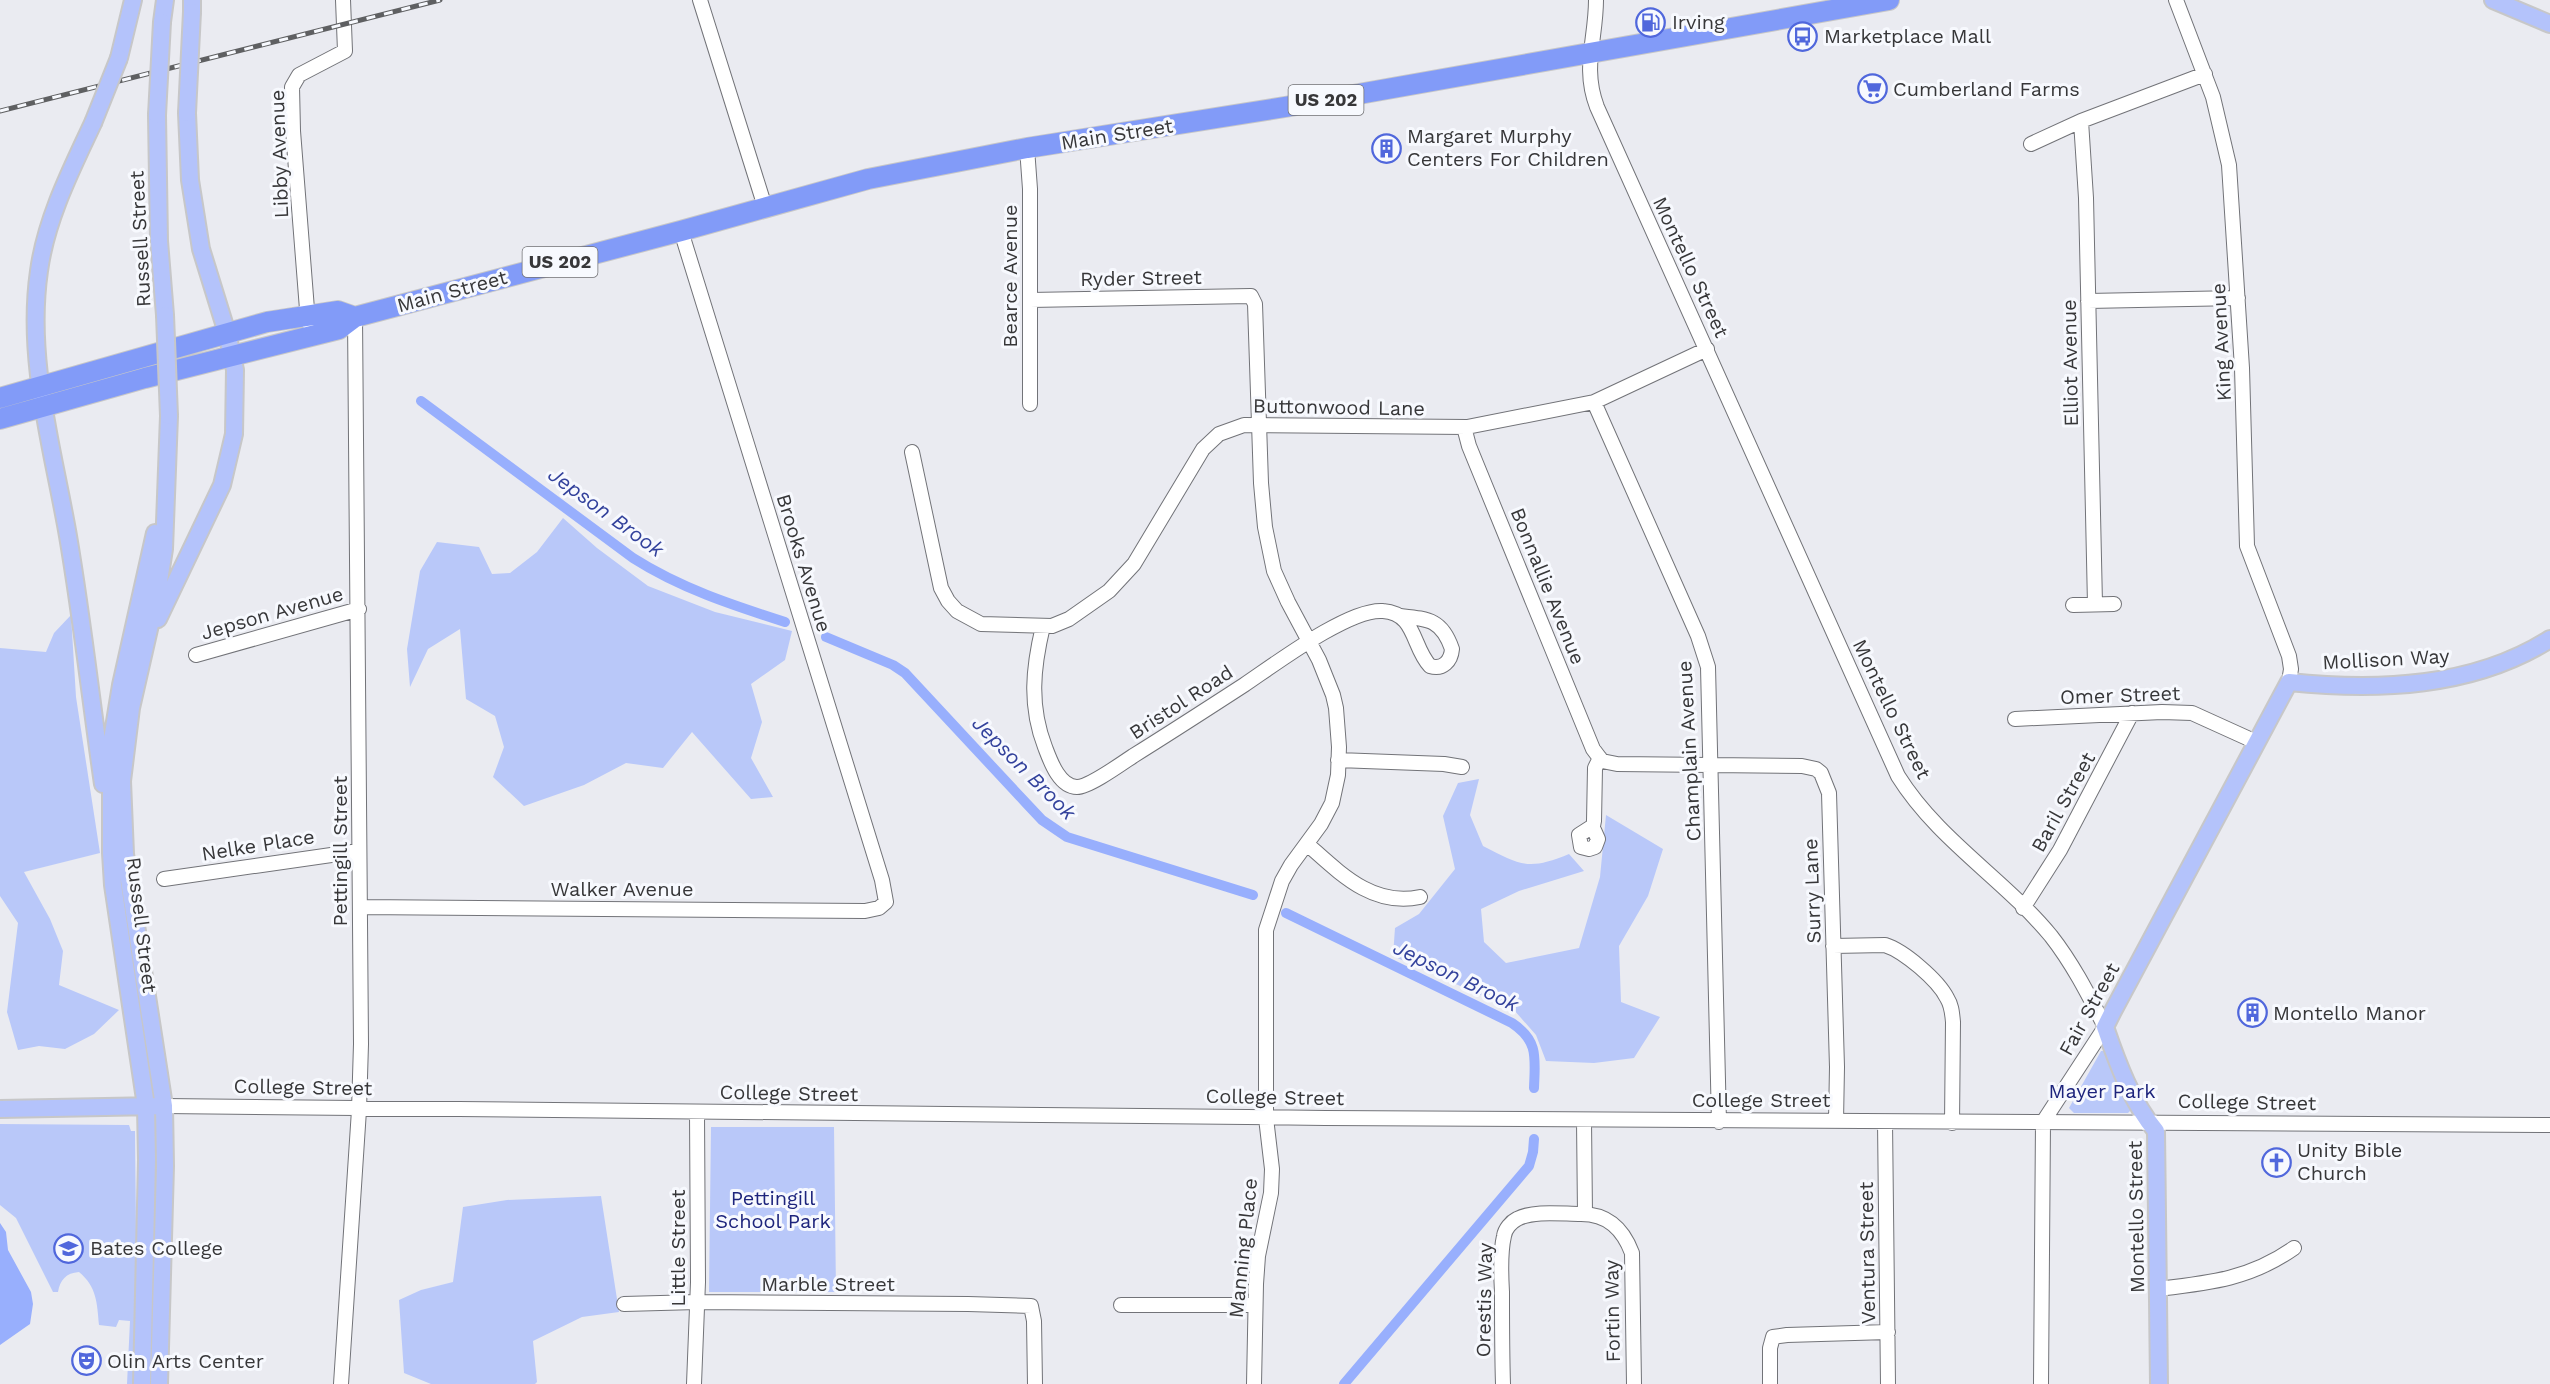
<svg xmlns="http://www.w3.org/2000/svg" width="2550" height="1384" font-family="'Work Sans',sans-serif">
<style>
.green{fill:#b9c8f9}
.water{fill:#98affd}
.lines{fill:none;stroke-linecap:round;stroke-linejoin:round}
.canal{stroke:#98affd;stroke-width:10}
.minor-casing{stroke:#727378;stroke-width:16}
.major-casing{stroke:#c7c7c8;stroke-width:20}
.highway-casing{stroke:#c7c7c8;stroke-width:22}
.minor{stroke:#fff;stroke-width:14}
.major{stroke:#b4c3fb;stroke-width:16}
.highway{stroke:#829bf8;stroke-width:20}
.rail-casing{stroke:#5f6062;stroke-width:5}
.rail{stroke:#f7f9fe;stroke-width:3;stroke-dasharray:9;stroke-linecap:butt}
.major-bridge-casing{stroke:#c7c7c8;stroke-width:20;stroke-linecap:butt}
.major-bridge{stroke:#b4c3fb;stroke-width:16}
.labels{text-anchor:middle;stroke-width:6;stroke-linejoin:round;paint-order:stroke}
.shield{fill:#f7f9fe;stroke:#717174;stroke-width:1.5}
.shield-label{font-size:18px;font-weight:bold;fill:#373739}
.poi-label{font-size:20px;fill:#373739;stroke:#f7f9fe;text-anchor:start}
.street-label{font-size:20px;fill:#373739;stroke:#f7f9fe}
.park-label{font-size:20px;fill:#1d247c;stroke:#f7f9fe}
.water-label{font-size:21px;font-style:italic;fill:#33429c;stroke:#f7f9fe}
</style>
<rect width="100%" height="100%" fill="#eaebf1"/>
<path class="green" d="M563,518l34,30 51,38 67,26 77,19 -7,29 -34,24 11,38 -11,36 22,39 -22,2 -59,-67 -29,36 -37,-5 -42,22 -60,21 -31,-29 11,-30 -9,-31 -29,-17 -6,-70 -32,20 -18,38 -3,-38 13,-78 17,-29 42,5 13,27 18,-1 27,-21z
M71,615l5,82 24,156 -76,19 26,47 13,32 -4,34 60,25 -25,24 -29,15 -26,-3 -21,4 -11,-38 11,-89 -18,-27v-248l46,4 8,-19z
M1479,779l-9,36 13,31c37,19 45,25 86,8l15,17 -65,20 -38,18 3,33 22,21 73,-15 21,-71 6,-62 57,34 -15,47 -29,50 2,56 39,15 -26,41 -40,5 -48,-2 -10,-26 -22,-25 -121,-54 2,-28 24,-14 36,-45 -12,-53 15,-33z
M2101,1051h4l27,58 -4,4h-54l-5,-5z
M0,1124l129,1 2,6h4l2,200 -4,53h-6l3,-63 -11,-1 -3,7 -17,-2c-2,-22 -2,-38 -20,-53 -13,1 -19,8 -21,20h-5l-37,-74 -16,-13z
M711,1127h123l2,165h-127z
M601,1196l18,116 -37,5 -49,24 4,41 -2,2h-104l-27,-11 -5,-73 22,-10 32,-8 10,-75 44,-7z"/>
<path class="water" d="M0,1223l6,9 2,18 23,42 2,12 -3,20 -30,21z"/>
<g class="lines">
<path class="canal" d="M421,401l212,157c47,30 99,47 152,64
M826,637l67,28 12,8 121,130 16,17 25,17 186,58
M1286,913l226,110c27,18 23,35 22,65
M1344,1384l185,-218 4,-14 1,-13"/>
<defs>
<path id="minor" d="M700,0l65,207
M1596,0c0,39 -14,68 1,107l301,669c40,64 106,103 153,160 22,28 38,60 54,91l-62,95 -2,262
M2176,0l37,97 16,68 13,203 5,178 42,110 2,13 -2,13
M2081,121l5,77 9,406
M2031,144l50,-23 124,-47
M1027,148l3,41v215
M1030,300l221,-4 4,8 6,179 4,44 9,44 14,31 31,58 14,35 3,13 3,39 -1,28 -6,28 -11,21 -30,41 -9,16 -16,49v188l6,51 -1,24 -13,63 -2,28 -2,100
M2088,301l150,-3
M308,322l-15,-191 -1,-44 7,-12 46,-24 -2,-51
M1594,402l104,234 10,31 11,455
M1464,427l5,19 124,303 9,12 15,3 185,2 14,3 5,4 8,20 8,274 -1,54
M912,452l29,136 7,13 9,10 24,13 71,2 17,-7 40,-28 25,-27 69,-115 16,-15 25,-9 223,2 127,-25 113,-53
M2073,605l41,-1
M1043,626c-10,42 -14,79 2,121 5,13 14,40 32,40 12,0 44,-23 56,-31 37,-23 74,-47 111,-71 30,-20 105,-77 139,-74 33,2 29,36 47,55 13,4 21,-5 22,-17 -10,-29 -23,-30 -51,-33
M196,655l163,-46
M2015,719l147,-7 30,1 64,29
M1338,760l106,4 18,3
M1594,830l4,9 -3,8 -6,2 -8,-2 -2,-12 14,-9 1,-5 1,-53 5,-10
M1307,844c33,29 65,63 113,53
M164,879l195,-28
M360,907l505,4 14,-3 7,-6 -4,-22 -201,-649
M2023,908l37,-58 72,-137
M1833,946l52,-1c19,6 53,35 62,53 5,8 5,15 6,24l-1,101
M164,1106c795,11 1591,15 2386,19
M1584,1121l1,93
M1885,1122l3,262
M2157,1289c52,-6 93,-10 137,-41
M624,1304l73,-2 271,2 63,2 3,15 1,63
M1121,1305h134
M341,1384l18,-274 2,-66 -6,-727
M694,1384l4,-102 -1,-169
M1503,1384c-1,-31 -1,-61 -1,-92 -1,-17 -2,-39 2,-56 1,-7 7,-14 13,-17 17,-9 45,-5 64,-5 27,0 42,15 51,39l2,131
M1770,1384v-36l3,-11 14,-2 101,-3"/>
<path id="major" d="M2493,0l57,24
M192,12v-12
M162,22l3,-22
M119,58l14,-58
M157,115l2,126 6,74
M93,123c-22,47 -47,96 -54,148 -13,89 14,178 29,265 14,82 23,165 35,248
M158,619l64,-134 12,-51 1,-64 -8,-37 -26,-84 -11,-69 -3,-67
M0,1109l157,-3
M142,1384l5,-224 -1,-54 -33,-221 -2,-32v-107l10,-61 34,-152
M159,1384l6,-218 -1,-60 -39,-252 -3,-73 9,-73 26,-114 7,-45 5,-133
M2159,1384l-3,-253c-24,-28 -39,-69 -51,-104l8,-16 176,-329c88,9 184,6 261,-43"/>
<path id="highway" d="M0,398l267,-76 71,-11 17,6
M0,419l145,-41 194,-49 16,-12 326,-86 187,-52 159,-31 264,-42 598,-106"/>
</defs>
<use href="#minor" class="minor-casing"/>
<use href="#major" class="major-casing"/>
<use href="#highway" class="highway-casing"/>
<use href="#minor" class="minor"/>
<use href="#major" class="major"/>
<use href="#highway" class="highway"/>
<defs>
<path id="rail" d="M0,111l440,-111"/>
</defs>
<use href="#rail" class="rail-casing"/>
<use href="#rail" class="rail"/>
<defs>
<path id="major-bridge" d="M187,113l5,-101
M157,115l5,-93
M93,123l26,-65
M165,315l4,101"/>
</defs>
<use href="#major-bridge" class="major-bridge-casing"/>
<use href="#major-bridge" class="major-bridge"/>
</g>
<defs>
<symbol id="fuel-ring" viewBox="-11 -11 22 22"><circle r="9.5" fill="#f7f9fe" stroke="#5067dc" stroke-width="1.5"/><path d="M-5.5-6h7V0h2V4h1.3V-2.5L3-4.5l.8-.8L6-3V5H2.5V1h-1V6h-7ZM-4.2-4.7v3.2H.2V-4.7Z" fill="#5067dc"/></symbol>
<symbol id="bus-ring" viewBox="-11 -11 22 22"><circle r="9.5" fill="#f7f9fe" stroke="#5067dc" stroke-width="1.5"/><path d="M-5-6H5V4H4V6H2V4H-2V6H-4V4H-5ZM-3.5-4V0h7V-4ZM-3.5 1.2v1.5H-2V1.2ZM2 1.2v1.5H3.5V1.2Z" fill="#5067dc"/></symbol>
<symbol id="supermarket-ring" viewBox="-11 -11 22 22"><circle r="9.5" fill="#f7f9fe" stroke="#5067dc" stroke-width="1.5"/><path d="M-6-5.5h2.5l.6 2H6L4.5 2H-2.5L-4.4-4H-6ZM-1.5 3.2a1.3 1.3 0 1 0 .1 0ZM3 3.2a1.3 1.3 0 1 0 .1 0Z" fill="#5067dc"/></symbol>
<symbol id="building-ring" viewBox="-11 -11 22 22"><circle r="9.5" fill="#f7f9fe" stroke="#5067dc" stroke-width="1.5"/><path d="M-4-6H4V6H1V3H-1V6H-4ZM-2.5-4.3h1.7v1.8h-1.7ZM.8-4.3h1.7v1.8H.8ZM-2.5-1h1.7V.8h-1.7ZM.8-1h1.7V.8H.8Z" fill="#5067dc"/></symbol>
<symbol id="church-ring" viewBox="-11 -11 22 22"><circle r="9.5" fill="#f7f9fe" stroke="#5067dc" stroke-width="1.5"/><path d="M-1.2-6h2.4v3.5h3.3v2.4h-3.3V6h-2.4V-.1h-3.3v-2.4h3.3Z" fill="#5067dc"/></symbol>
<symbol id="university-ring" viewBox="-11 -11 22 22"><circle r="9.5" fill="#f7f9fe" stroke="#5067dc" stroke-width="1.5"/><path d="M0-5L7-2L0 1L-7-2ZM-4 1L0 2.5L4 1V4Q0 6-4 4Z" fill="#5067dc"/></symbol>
<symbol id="theatre-ring" viewBox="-11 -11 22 22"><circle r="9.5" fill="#f7f9fe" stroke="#5067dc" stroke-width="1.5"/><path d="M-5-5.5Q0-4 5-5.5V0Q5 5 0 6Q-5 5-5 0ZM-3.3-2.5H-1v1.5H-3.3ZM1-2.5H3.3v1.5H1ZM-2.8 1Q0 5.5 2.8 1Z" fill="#5067dc"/></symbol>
</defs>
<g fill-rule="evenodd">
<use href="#fuel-ring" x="1634" y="6" width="33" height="33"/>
<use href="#bus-ring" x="1786" y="20" width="33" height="33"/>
<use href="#supermarket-ring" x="1856" y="72" width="33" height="33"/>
<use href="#building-ring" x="1370" y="132" width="33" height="33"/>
<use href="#building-ring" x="2236" y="996" width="33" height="33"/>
<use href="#church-ring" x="2260" y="1146" width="33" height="33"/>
<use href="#university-ring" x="52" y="1232" width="33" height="33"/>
<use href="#theatre-ring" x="70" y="1344" width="33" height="33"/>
</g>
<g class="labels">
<g class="shield">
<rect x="1288.5" y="85" width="75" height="30" rx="4.5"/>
<rect x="522.5" y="247" width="75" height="30" rx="4.5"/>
</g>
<g class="shield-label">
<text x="1326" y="106">US 202</text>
<text x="560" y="268">US 202</text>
</g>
<g class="poi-label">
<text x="1672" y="29">Irving</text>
<text x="1824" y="43">Marketplace Mall</text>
<text x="1893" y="96">Cumberland Farms</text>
<text x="1407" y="143">Margaret Murphy<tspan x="1407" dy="23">Centers For Children</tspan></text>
<text x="2273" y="1020">Montello Manor</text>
<text x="2297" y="1157">Unity Bible<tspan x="2297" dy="23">Church</tspan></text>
<text x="90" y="1255">Bates College</text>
<text x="107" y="1368">Olin Arts Center</text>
</g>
<g class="street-label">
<text transform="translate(1117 134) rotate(-9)" y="7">Main Street</text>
<text transform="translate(279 154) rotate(-92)" y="7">Libby Avenue</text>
<text transform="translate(140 239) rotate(-93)" y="7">Russell Street</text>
<text transform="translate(1691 267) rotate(65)" y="7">Montello Street</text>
<text transform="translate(1010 276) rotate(-90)" y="7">Bearce Avenue</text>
<text transform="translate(1141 278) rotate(-1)" y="7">Ryder Street</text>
<text transform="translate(452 291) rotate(-15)" y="7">Main Street</text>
<text transform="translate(2221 342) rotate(-93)" y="7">King Avenue</text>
<text transform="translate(2070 363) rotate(-91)" y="7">Elliot Avenue</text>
<text transform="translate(1339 407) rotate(1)" y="7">Buttonwood Lane</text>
<text transform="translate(804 563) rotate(73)" y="7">Brooks Avenue</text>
<text transform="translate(1548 586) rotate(68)" y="7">Bonnallie Avenue</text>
<text transform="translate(272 613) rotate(-16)" y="7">Jepson Avenue</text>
<text transform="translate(2386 659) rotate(-3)" y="7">Mollison Way</text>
<text transform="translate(2120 695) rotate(-2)" y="7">Omer Street</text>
<text transform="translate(1181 702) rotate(-33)" y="7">Bristol Road</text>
<text transform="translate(1892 709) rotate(64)" y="7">Montello Street</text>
<text transform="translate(1689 751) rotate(-93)" y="7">Champlain Avenue</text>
<text transform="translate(2063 802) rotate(-61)" y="7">Baril Street</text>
<text transform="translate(258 845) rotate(-9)" y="7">Nelke Place</text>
<text transform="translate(340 851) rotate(-90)" y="7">Pettingill Street</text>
<text x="622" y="896">Walker Avenue</text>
<text transform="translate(1812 891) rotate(-92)" y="7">Surry Lane</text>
<text transform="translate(142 925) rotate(83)" y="7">Russell Street</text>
<text transform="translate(2089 1009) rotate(-61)" y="7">Fair Street</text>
<text transform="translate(303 1087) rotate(1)" y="7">College Street</text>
<text transform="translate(789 1093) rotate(1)" y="7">College Street</text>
<text transform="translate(1275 1097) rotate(1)" y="7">College Street</text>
<text x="1761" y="1107">College Street</text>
<text transform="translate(2247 1102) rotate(1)" y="7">College Street</text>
<text transform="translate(2136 1217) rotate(-91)" y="7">Montello Street</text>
<text transform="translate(678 1248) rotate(-90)" y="7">Little Street</text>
<text transform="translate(1243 1248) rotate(-84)" y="7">Manning Place</text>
<text transform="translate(1867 1253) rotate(-91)" y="7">Ventura Street</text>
<text x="828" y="1291">Marble Street</text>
<text transform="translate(1484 1300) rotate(-89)" y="7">Orestis Way</text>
<text transform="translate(1612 1311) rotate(-91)" y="7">Fortin Way</text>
</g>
<g class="park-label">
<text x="2102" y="1098">Mayer Park</text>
<text x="773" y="1205">Pettingill<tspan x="773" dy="23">School Park</tspan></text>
</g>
<g class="water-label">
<text transform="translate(606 512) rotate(36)" y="7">Jepson Brook</text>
<text transform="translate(1024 768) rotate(45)" y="7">Jepson Brook</text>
<text transform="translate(1456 976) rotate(26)" y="7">Jepson Brook</text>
</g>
</g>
</svg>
